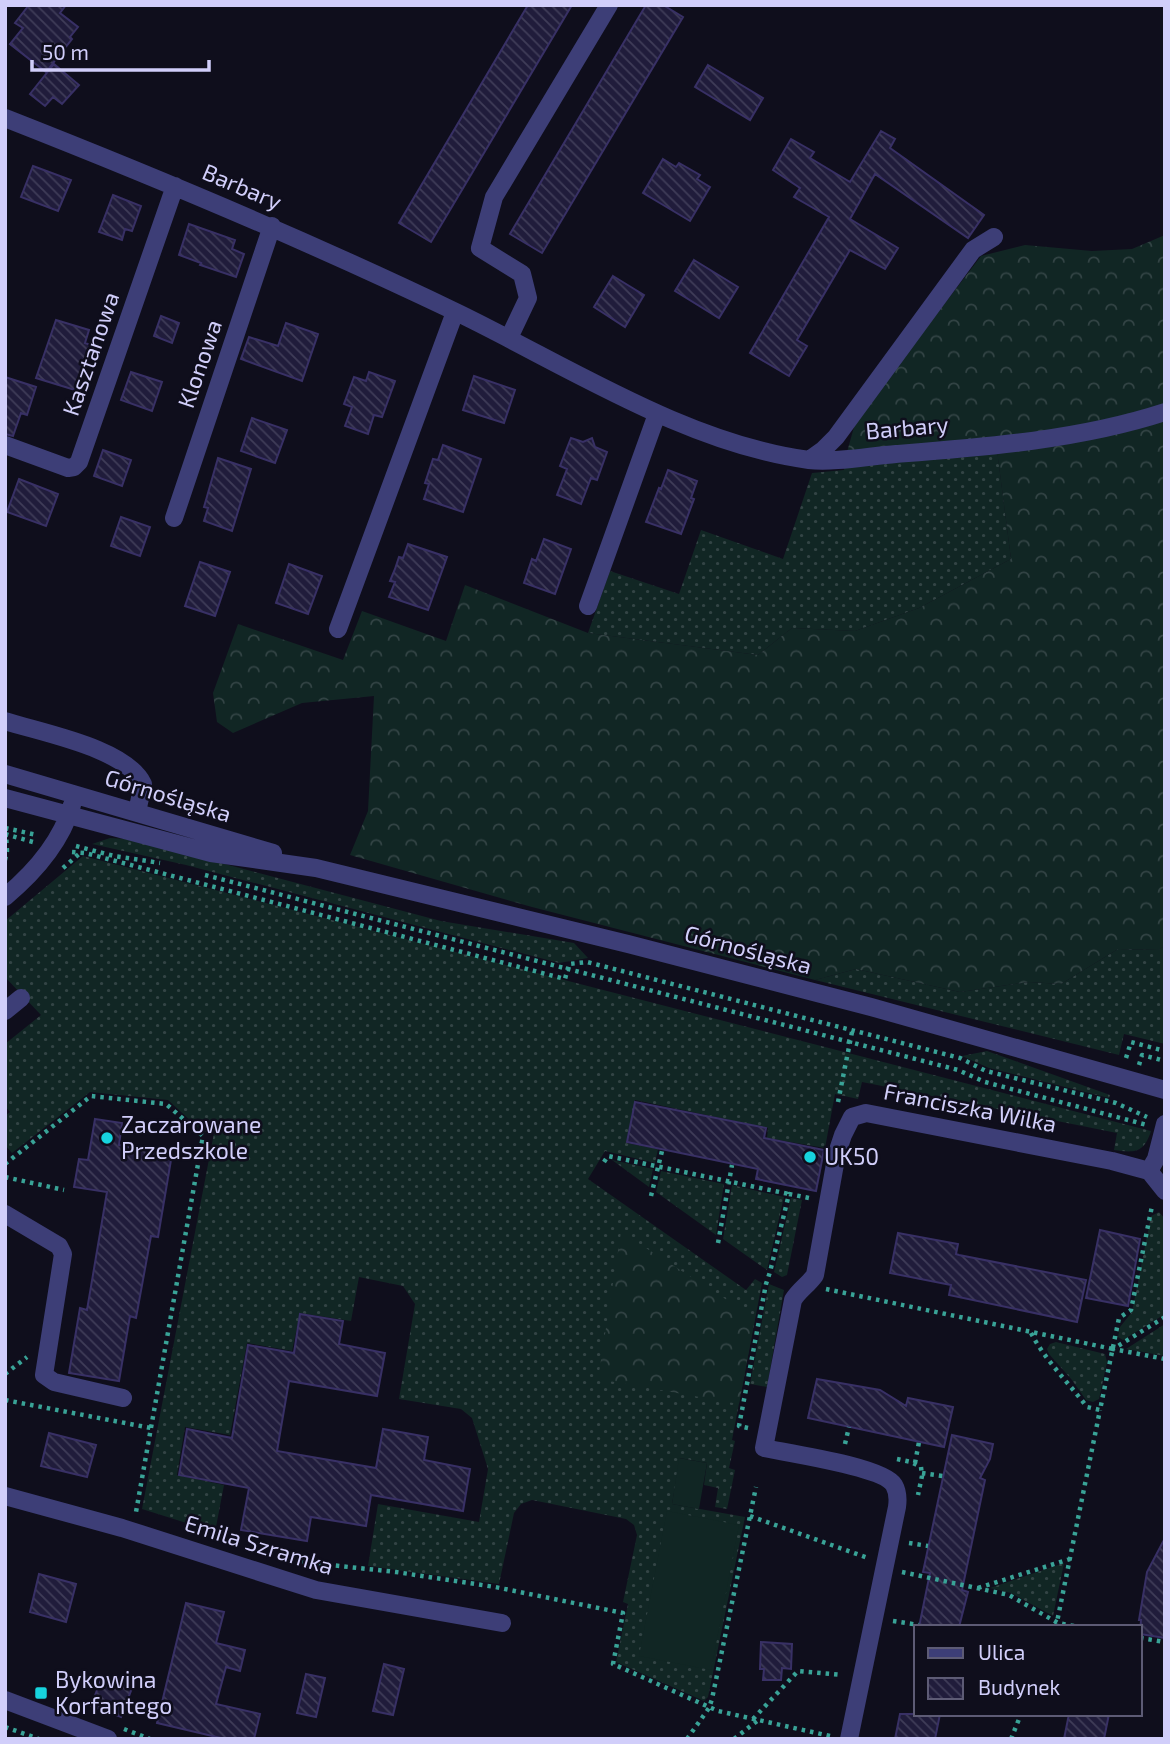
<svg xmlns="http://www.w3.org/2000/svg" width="1170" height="1744" font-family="'Exo 2',sans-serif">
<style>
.grass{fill:url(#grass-dots)}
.forest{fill:url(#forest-crowns)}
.pitch{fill:#112624}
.building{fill:url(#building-back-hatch);stroke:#383065;stroke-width:2}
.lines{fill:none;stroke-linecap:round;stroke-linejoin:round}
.path{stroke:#39a397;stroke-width:4.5;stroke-dasharray:3.5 5;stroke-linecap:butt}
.minor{stroke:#3d3e77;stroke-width:18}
.poi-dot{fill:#17d3dd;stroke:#0f0e1c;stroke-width:2.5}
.labels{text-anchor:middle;stroke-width:5;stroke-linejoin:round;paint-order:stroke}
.street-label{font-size:23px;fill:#d1cefa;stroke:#0f0e1c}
.poi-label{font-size:23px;fill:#d1cefa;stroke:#0f0e1c;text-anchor:start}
</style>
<defs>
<pattern id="grass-dots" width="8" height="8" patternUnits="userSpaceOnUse" patternTransform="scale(1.75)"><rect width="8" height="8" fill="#112624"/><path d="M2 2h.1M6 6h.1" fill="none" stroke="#334445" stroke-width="1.8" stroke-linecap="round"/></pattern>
<pattern id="forest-crowns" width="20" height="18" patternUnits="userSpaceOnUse" patternTransform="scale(1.75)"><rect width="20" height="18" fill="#112624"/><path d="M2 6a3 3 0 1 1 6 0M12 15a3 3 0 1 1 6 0" fill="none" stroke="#334445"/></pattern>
<pattern id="building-back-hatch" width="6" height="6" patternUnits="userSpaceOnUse" patternTransform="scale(1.75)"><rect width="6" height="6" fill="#201c3b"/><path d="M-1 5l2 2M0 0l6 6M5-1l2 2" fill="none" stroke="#3f3c58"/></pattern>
</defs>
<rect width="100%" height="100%" fill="#0f0e1c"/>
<path class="grass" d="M995,434l16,125 -92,49 -64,23 -63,-3 -34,27 -170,-22 22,-62 69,23 22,-64 82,29 29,-86 32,-3 3,-18z
M110,838l20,1 311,82 133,22 14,15 -29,5 -373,-98 -94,-21z
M83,856l1068,275c-7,22 -16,22 -37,19l3,-17 -255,-51 -4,17 -23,-5 -10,54 -58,-10 1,-10 -133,-28 -9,43 32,6 -3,14 -50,-12 -17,28 158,111 9,-11 7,4 -30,157 3,1 -6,27 6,2 -8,39 -12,-2 3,-19 -14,-3 3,-22 -27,-5 -8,46 73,13 -37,180 -4,4 -88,-39 12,-58 -5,-2 14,-67 -3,-10 -8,-6 -94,-19 -11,4 -7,9 -15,71 -131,-18 10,-62 101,18 9,-53 -16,-51 -11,-9 -62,-10 16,-95 -12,-18 -44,-9 -8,44 -51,-8 -8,38 -45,-8 -17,92 -45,-8 -8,48 47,10 -9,47 -73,-23 72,-376 -11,-1 -35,-32 -78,-8 -78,61 -7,-8v-29l5,-4 -5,-6v-62l36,-29 -36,-38v-56z
M1165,945v99l-41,-10 -5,21 -304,-75 41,-11 104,23 69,-10 32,2 57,-35 41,1z
M987,1051l123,44 -1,3 -120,-30 -27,-12z
M612,1160l41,9 -4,18z
M661,1171l63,13 -8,51 -60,-43z
M732,1185l52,12 -17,73 -44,-31z
M791,1198l11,2 -15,75 -5,2 -8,-5z
M1159,1212l6,7v95l-42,26 -5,-3 2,-10 12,-15 19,-96z
M769,1284l15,6 -17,97 -17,-3z
M1165,1324v32l-39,-7z
M1056,1342l49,12 2,8 -8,37 -6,3 -7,-2 -14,-20 -23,-26 -2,-5 3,-5z
M1064,1563l-11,53 -42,-23 -21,-5z"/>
<path class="forest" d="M1165,235v710l-6,5 -41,-1 -57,35 -32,-2 -69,10 -104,-23 -41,11 -283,-73 -182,-52 18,-44 6,-115 -72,7 -69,30 -16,-11 -4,-29 25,-69 105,36 19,-49 84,30 19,-56 123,48 170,22 34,-27 63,3 64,-23 92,-49 -16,-124 -148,17 9,-32 125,-164 44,-11 67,6 40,-2z
M621,1232l134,86 -16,86 -141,-25z"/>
<path class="pitch" d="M679,1458l28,5 -8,46 -27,-5z
M667,1511l72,14 -28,145 -72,-14z"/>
<path class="building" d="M29,5h37l-6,8 18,14 -8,10 2,2 -26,33 -36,-28 13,-16 -8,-5z
M528,5h44l-141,237 -32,-19z
M646,5h17l20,12 -141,236 -32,-19z
M54,64l25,21 -17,19 -9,-7 -8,9 -15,-12z
M708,65l55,33 -13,22 -55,-33z
M881,131l14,8 -5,9 94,67 -16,23 -93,-64 -25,45 48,29 -13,21 -35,-19 -53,90 10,6 -18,30 -39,-23 79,-136 -35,-20 6,-9 -27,-18 18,-31 23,13 -4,6 40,24z
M663,159l13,8 3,-4 21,12 -3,4 13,8 -20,34 -47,-28z
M33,166l38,14 -13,31 -37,-14z
M113,195l28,11 -9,25 -7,-2 -3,11 -23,-8z
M189,224l46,16 -3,9 12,5 -8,23 -36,-12 1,-2 -22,-8z
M694,260l44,27 -19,31 -44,-27z
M613,276l31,19 -19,32 -31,-20z
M161,316l18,7 -7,20 -18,-7z
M56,320l33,10 -4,13 6,2 -16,45 -39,-12z
M286,323l32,11 -16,47 -61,-22 8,-22 29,9z
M131,372l31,10 -10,29 -31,-11z
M369,372l26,9 -13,36 -8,-2 -6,19 -23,-8 7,-19 -8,-3 10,-27 12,4z
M474,376l41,14 -11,33 -41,-13z
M5,377l31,10 -9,28 -6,-2 -8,23 -8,-2z
M252,418l35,12 -12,33 -34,-12z
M571,438l12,4 9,-4 3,9 12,5 -10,28 -6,-2 -10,26 -24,-9 10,-26 -7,-3z
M443,445l38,14 -18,53 -39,-13 5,-15 -4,-1 8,-24 5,1z
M103,450l28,10 -9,26 -28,-10z
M218,458l33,11 -19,62 -28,-10 4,-13 -4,-1z
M668,470l29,11 -6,17 3,1 -13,35 -35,-12 13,-34 2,1z
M19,479l39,15 -12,32 -39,-14z
M121,517l29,10 -10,29 -29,-10z
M544,539l27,10 -16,45 -31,-11 8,-24 4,2z
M408,544l39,13 -19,53 -39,-13 6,-15 -5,-1 5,-12 4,-12 4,1z
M200,562l30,10 -15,44 -30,-10z
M289,564l33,12 -14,38 -32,-11z
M635,1102l131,26 -2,10 60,12 -8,41 -60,-12 2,-10 -131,-27z
M95,1119l27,4 -3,22 53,9 -14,83 -7,-1 -15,82 -6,-2 -11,65 -50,-8 11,-65 7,2 20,-118 -33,-5 5,-28 9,1z
M1100,1230l40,9 -12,67 -42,-8z
M898,1233l60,11 -2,10 3,1 127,25 -9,42 -128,-27 2,-10 -61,-12z
M300,1314l43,7 -4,23 46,9 -8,43 -88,-15 -12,70 99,17 7,-39 45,8 -4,23 46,9 -7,42 -92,-16 -5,31 -55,-9 -4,24 -66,-11 8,-42 -70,-13 8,-46 45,9 16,-93 46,8z
M817,1379l63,11 26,16 2,-8 45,9 -9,40 -136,-29z
M49,1433l47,12 -9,32 -46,-11z
M952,1435l41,9 -3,15 -10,19 5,2 -23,110 6,2 -9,35h-40l11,-54 -7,-1z
M1165,1538v100l-25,-4 1,-14h-2l8,-48z
M39,1574l37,10 -10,38 -36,-10z
M186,1603l38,9 -8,31 29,7 -5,21 -14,-4 -10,37 44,10 -6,25h-29l-68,-16z
M761,1642l31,2 -1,25 -9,-1 -1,12h-18l1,-11h-4z
M384,1664l20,5 -11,46 -20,-4z
M306,1674l19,4 -9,39 -19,-4z
M102,1677l30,11 -11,29 -30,-11z
M900,1714h40l-5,25h-40z
M1069,1714h40l-5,25h-40z"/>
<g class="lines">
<path class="path" d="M5,828l32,7
M5,834l28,8
M76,846l38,10 46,7
M72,852l13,1 480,126 4,-15 18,-2 373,96 26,13 130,32 31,14
M5,860l2,-9 -1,-17
M63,868l16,-14
M205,875l753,195 27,12 162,43
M1126,1058l5,-16 34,9
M1139,1065l3,-10 23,6
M838,1102l14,-70
M604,1162l4,-6 181,38
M5,1164l86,-68 75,8 37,32 -67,376
M5,1177l59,13
M651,1196l11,-45
M718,1243l14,-78
M826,1289l287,60
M1165,1317l-52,32 52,10
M1031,1333c14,27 37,49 56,74l13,3 19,-92 12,-8 21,-104
M5,1374l22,-17
M5,1400l146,28
M748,1428l-9,-2 27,-142 4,-12 19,-78 20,4
M845,1444l4,-17
M897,1459l14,3 10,5 1,9 -4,19
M915,1463l4,-21
M922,1473l21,3
M750,1516l118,42
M909,1543l19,3
M302,1562l94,10 99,15 128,26 -10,51 105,47 112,25
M902,1572l107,23 49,28 21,4
M978,1588l92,-29
M893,1621l26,4
M1056,1627l44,-217
M1140,1638l25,4
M753,1719l45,-48 44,4
M5,1727l34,12
M124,1729l26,10
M687,1739l22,-31 3,-9 44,-212
M734,1739l23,-18
M1011,1739l10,-25"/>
<path class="minor" d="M5,118c153,60 303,123 451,194 110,53 231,132 353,148 24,3 61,-4 87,-6 89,-7 183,-14 269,-42
M509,338l19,-40 -6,-24 -42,-26 14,-51 115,-192
M5,445l63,23 6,-1 5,-5 96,-276
M809,460l14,-10 13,-13 137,-187 21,-13
M174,518l98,-292
M588,606l69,-192
M338,629l117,-317
M5,721c37,12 121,27 138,63l-6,28
M5,774l268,79
M5,798l206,55 105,15 312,76 243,63 294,83
M5,897c30,-25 56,-55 67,-92
M5,1011l16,-13
M1165,1124l-9,35 -7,12 16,20
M5,1214l54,32 4,8 -19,121 10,7 69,16
M5,1496l117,32 194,62 186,33
M5,1700l103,39
M849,1739l48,-232c1,-7 1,-15 -3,-22 -10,-18 -106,-32 -130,-37l29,-148c6,-10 15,-15 22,-25l22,-122 6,-18 9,-18 14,-4 246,48 37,10"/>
</g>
<g class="poi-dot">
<circle cx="107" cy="1138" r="7"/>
<circle cx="810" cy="1157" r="7"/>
<rect x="34" y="1686" width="14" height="14" rx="3.5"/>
</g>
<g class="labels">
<g class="street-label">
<text transform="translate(242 187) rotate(23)" y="8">Barbary</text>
<text transform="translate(91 354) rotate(-71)" y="8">Kasztanowa</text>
<text transform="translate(200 364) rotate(-71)" y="8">Klonowa</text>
<text transform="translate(907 428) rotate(-5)" y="8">Barbary</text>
<text transform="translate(168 796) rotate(17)" y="8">Górnośląska</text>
<text transform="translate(748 950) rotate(15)" y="8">Górnośląska</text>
<text transform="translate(970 1108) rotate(11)" y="8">Franciszka Wilka</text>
<text transform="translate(259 1545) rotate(17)" y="8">Emila Szramka</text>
</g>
<g class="poi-label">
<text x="121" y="1133">Zaczarowane<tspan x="121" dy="26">Przedszkole</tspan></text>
<text x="824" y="1165">UK50</text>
<text x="55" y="1688">Bykowina<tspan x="55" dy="26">Korfantego</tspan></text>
</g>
</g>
<rect width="1170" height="1744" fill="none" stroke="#d1cefa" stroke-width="14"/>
<rect x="914" y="1625" width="228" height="91" fill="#0f0e1c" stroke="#5d5b75" stroke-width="2"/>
<rect x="928" y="1648" width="35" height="10" fill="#3d3e77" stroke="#5d5b75" stroke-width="2"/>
<text x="978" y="1660" font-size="21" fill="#d1cefa">Ulica</text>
<rect x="928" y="1678" width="35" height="21" fill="url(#building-back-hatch)" stroke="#5d5b75" stroke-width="2"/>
<text x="978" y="1695" font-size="21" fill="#d1cefa">Budynek</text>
<path d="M32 60v10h177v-10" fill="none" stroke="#d1cefa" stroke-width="3.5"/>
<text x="42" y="60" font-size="21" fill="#d1cefa" stroke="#0f0e1c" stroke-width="5" paint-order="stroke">50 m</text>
</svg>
